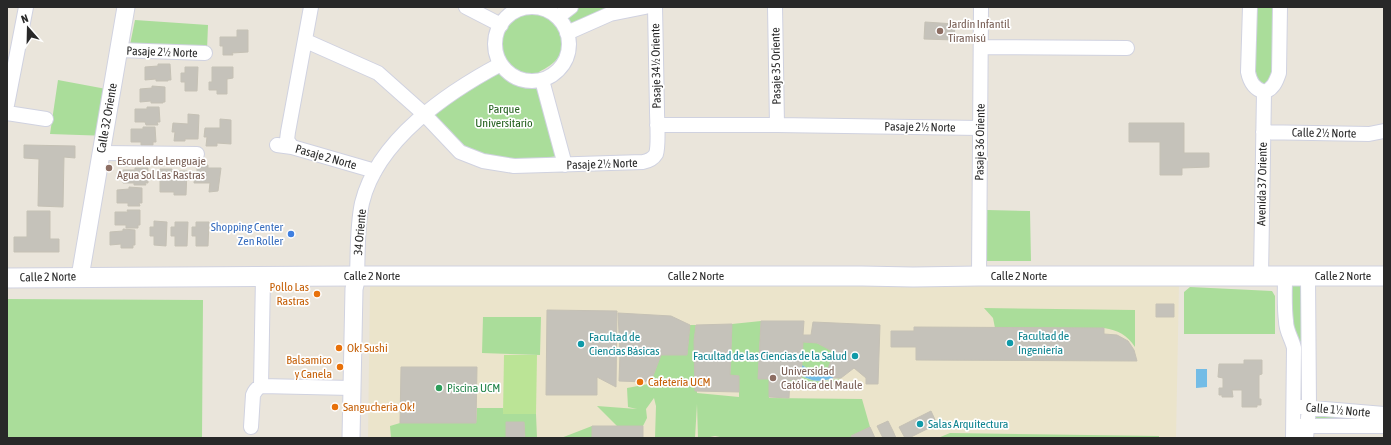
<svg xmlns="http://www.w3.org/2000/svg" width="1391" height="445" font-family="'Asap Condensed',sans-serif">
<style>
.education{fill:#ebe4cb}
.green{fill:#aadd9a}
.pitch{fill:#bbe496}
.water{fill:#73bce6}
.building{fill:#c5c2ba;stroke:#c5c1b5}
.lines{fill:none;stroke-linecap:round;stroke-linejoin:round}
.minor-casing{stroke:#d0d2e0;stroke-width:16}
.tertiary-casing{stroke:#d0d2e0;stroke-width:19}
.secondary-casing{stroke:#d0d2e0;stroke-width:21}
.minor{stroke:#fff;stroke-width:14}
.tertiary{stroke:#fff;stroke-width:17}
.secondary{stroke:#fff;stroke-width:19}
.education-dot{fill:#8d6e63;stroke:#fff;stroke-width:1.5}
.shop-dot{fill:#3f7fe0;stroke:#fff;stroke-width:1.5}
.food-dot{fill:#e8710a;stroke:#fff;stroke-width:1.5}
.culture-dot{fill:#0f9aa8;stroke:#fff;stroke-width:1.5}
.leisure-dot{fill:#2e9e5b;stroke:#fff;stroke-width:1.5}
.labels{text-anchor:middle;stroke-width:3.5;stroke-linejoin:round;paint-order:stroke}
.education-label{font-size:12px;fill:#785e54;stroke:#fff;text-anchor:start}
.street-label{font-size:12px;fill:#282828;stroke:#fff}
.park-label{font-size:12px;fill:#24601e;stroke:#fff}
.shop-label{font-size:12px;fill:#366cbe;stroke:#fff;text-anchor:end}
.food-label{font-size:12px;fill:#c56008;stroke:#fff;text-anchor:start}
.culture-label{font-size:12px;fill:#0d838f;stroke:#fff;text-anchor:start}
.leisure-label{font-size:12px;fill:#27864d;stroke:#fff;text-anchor:start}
</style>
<rect width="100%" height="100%" fill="#eae5db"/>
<path class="education" d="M1179,283l-3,155h-808l2,-153z"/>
<path class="green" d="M578,7h41l-54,30c-2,19 -9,26 -26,35l20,84 -42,5 -29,-4 -21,-9 -34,-35 68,-55c0,-4 -1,-9 -1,-13 0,-17 17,-32 33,-32 7,-1 13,2 19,4z
M1250,7h30l-1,66 -11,17 -20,-18z
M135,20l73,5 -1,25h-78z
M58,80l59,11 -8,45 -59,-2z
M987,210l43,1 1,50h-46z
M1285,276h23l-1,139 77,1 -77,11 -14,11z
M1190,287l82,4 3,5v38h-91v-42z
M7,299l196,1 -1,138h-195z
M984,308l151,2v37c-8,-12 -17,-17 -31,-19h-109l-2,-10z
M483,317h58l-1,38 -58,-2z
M761,321l-3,58h11v19l93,1 8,28 -19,9 1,2h-127l-10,-2 -10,2h-7l-1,-34 -2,34h-40l1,-32 -2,-8 -8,11 1,9 -4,8h-26l-20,-20 40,3 -9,-2 -1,-19 27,-5 -1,-7 8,-21h26l3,-30h6l-2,16 3,52 42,4v-21l-9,-1 2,-51z
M803,342l14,1 17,9 -6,17 1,4c-11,1 -18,-2 -27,-8z
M802,376l6,3 13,3 20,-4c-21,12 -29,10 -52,9l1,-7h11z
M477,408h26l1,6h32l1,24h-12l-1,-16h-18v16h-115l-1,-12 10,-3h76z
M592,426v12h-31z
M950,433l209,3v2h-221z"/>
<path class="pitch" d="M504,355h33l-1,59h-33z"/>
<path class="water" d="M802,365c9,6 16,9 27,8l5,5c-14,4 -19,4 -32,-2z
M1196,369h11v18l-11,1z"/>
<path class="building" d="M925,22l30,2 -1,16 -30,-1z
M237,30h11v22l-16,1 1,2h-10v-9h-3v-9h17z
M158,64h12l1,16h-3v1h-12v-2l-11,1v-13l13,-1z
M185,67h13l-1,24h-12v-9h-4v-9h4z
M212,67h21v11l-6,1v15h-10v-4h-8v-8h3z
M152,86l13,1v15h-2v1h-12v-2l-11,1v-13l12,-1z
M147,107h12l1,15h-3l1,3h-12l-1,-3h-10v-13h12z
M188,114l11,1 -1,24h-13v2h-11l1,-9h-3l1,-9 15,1z
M220,119l11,1v24l-14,-1v3h-11l1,-9h-3l1,-9h15z
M1129,123h55v30h25v14l-27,1v7h-22v-33h-31z
M143,127h12l1,15h-3v3h-12v-3h-10v-13h12z
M24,145l51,1v12l-11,-1 -1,50 -25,-1 1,-47 -15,-1z
M197,165h11v3h13l-3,23 -9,1 1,-9h-16l1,-9h2z
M135,168h13v15h-3l1,2h-12v-2h-11v-13h12z
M160,169h12v3h3v-1h12l-1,24h-12v-3h-14z
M129,187l13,1v15h-3l1,3h-12v-3h-11v-13l12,-1z
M127,210h13v15h-2v3h-12v-3h-11v-13h13z
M27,211h23v28h9v13h-45v-15h13z
M154,221l13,1 -1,24 -12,-1v-9h-4v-9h4z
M175,222h13l-1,24h-12v-10h-4v-9h4z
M196,222h13l-1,24h-12v-10h-4v-9h4z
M123,229l12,1v15h-2v3h-12v-4l-11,1v-13l13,-1z
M1156,304h18v13h-18z
M547,310l70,1 -1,76 -19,-10v18h-51z
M618,313l53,3 19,9 -3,30h-26l-8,21 -8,6 -26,-1 1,-28z
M761,321h43l-1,14h8l2,-13 67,3 -2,59h-12v-6l-12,-10 -13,10h-7l-4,-3 -2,-6 6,-17 -17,-9 -14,-1 -2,38h-11l-1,18 -20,-1v-18h-11z
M732,324l-2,51 9,1v16l-44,-1 -1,-50 2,-16z
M914,327l190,1v6l13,1 11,6 6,9 3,11 -221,-1v-13h-25v-16h23z
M1244,360h18v14l-3,1v24h2v6h-4v2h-15v-17h-10l1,7h-11v-2h-3v-7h4v-10l-5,-1 1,-13h25z
M401,367h76l-1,56h-76z
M931,411l6,13 -28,14h-4l-6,-11z
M888,421l5,10 3,7h-13l-6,-12z
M506,422h18l1,16h-19z
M592,426h51v12h-51z
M870,427l5,11h-23l-1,-2z"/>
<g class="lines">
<defs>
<path id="minor" d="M466,7l35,18
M775,7l2,118
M1250,7l-2,65c2,10 6,17 16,20 9,-3 12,-10 15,-19l1,-66
M495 44a37 37 0 1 1 74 0a37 37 0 1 1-74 0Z
M558,17l13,-10
M567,33l43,-19 35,-7
M306,41l72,32 46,41 36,38 23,9 31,5 129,-4c5,-1 10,-3 13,-8 3,-8 1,-34 1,-43 -1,-35 -1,-69 -2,-104
M981,47l146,1
M119,50l86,3
M542,80l23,85
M7,105l19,-98
M7,113l39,6
M657,125h120l203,3
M1263,132l106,2 15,-3
M277,145l15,2 83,24
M292,147l-5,-7 1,-8 23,-125
M101,153l96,1
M357,276c1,-24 0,-50 5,-73 15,-63 86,-111 139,-139
M979,276l2,-269
M1261,276l3,-184
M1285,276c0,15 -1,30 1,45 0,10 6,18 8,27l-1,90
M261,386l2,-109
M1301,407l83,7
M1299,426h85
M251,427l2,-32c2,-5 4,-7 8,-9l91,2
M1306,438l3,-30 -1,-132"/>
<path id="tertiary" d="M80,277l46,-270
M351,438l3,-149 3,-13"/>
<path id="secondary" d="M7,278l350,-2h505l51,1 66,-1h405"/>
</defs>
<use href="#minor" class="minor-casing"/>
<use href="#tertiary" class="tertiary-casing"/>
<use href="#secondary" class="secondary-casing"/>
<use href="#minor" class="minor"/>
<use href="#tertiary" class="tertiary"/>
<use href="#secondary" class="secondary"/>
</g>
<g class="education-dot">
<circle cx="940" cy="31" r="4"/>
<circle cx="109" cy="168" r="4"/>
<circle cx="773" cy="378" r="4"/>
</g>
<circle class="shop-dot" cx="291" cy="234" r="4"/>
<g class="food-dot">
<circle cx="317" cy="294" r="4"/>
<circle cx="339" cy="348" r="4"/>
<circle cx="340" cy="367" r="4"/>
<circle cx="640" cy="382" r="4"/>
<circle cx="335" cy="407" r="4"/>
</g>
<g class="culture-dot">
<circle cx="1010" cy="343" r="4"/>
<circle cx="581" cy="344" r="4"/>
<circle cx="855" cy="356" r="4"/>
<circle cx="920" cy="424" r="4"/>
</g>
<circle class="leisure-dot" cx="439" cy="388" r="4"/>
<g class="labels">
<g class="education-label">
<text x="948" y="28">Jardín Infantil<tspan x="948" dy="14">Tiramisú</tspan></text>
<text x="117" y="165">Escuela de Lenguaje<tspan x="117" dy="14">Agua Sol Las Rastras</tspan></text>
<text x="781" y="375">Universidad<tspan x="781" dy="14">Católica del Maule</tspan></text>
</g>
<g class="street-label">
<text transform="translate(162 52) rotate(2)" y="4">Pasaje 2½ Norte</text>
<text transform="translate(656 66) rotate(-91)" y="4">Pasaje 34½ Oriente</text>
<text transform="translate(776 66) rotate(-91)" y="4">Pasaje 35 Oriente</text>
<text transform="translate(107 118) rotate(-80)" y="4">Calle 32 Oriente</text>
<text transform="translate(920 127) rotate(1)" y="4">Pasaje 2½ Norte</text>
<text transform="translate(1324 133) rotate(1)" y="4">Calle 2½ Norte</text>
<text transform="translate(980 142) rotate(-89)" y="4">Pasaje 36 Oriente</text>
<text transform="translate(326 157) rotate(16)" y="4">Pasaje 2 Norte</text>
<text transform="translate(602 164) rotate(-2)" y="4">Pasaje 2½ Norte</text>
<text transform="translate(1262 184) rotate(-89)" y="4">Avenida 37 Oriente</text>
<text transform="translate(360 232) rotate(-85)" y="4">34 Oriente</text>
<text x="372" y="280">Calle 2 Norte</text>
<text x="696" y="280">Calle 2 Norte</text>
<text x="1019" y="280">Calle 2 Norte</text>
<text x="1343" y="280">Calle 2 Norte</text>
<text transform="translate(48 277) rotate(-1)" y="4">Calle 2 Norte</text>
<text transform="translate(1338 410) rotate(5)" y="4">Calle 1½ Norte</text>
</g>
<g class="park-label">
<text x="504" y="113">Parque<tspan x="504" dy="14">Universitario</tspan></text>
</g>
<g class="shop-label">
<text x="283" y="231">Shopping Center<tspan x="283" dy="14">Zen Roller</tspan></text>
</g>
<g class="food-label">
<text x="309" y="291" text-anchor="end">Pollo Las<tspan x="309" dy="14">Rastras</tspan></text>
<text x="347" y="352">Ok! Sushi</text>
<text x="332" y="364" text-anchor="end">Balsamico<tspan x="332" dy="14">y Canela</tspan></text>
<text x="648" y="386">Cafeteria UCM</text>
<text x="343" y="411">Sangucheria Ok!</text>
</g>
<g class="culture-label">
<text x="1018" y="340">Facultad de<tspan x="1018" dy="14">Ingeniería</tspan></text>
<text x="589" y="341">Facultad de<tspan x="589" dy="14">Ciencias Básicas</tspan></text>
<text x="847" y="360" text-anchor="end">Facultad de las Ciencias de la Salud</text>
<text x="928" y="428">Salas Arquitectura</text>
</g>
<g class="leisure-label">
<text x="447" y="392">Piscina UCM</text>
</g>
</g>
<rect width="1391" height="445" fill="none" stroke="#282828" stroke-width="16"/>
<g transform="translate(28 28) rotate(340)" stroke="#ffffff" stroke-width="3" paint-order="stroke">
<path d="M0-3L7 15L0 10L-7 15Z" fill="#282828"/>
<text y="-6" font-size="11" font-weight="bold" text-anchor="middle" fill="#282828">N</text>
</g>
</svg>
